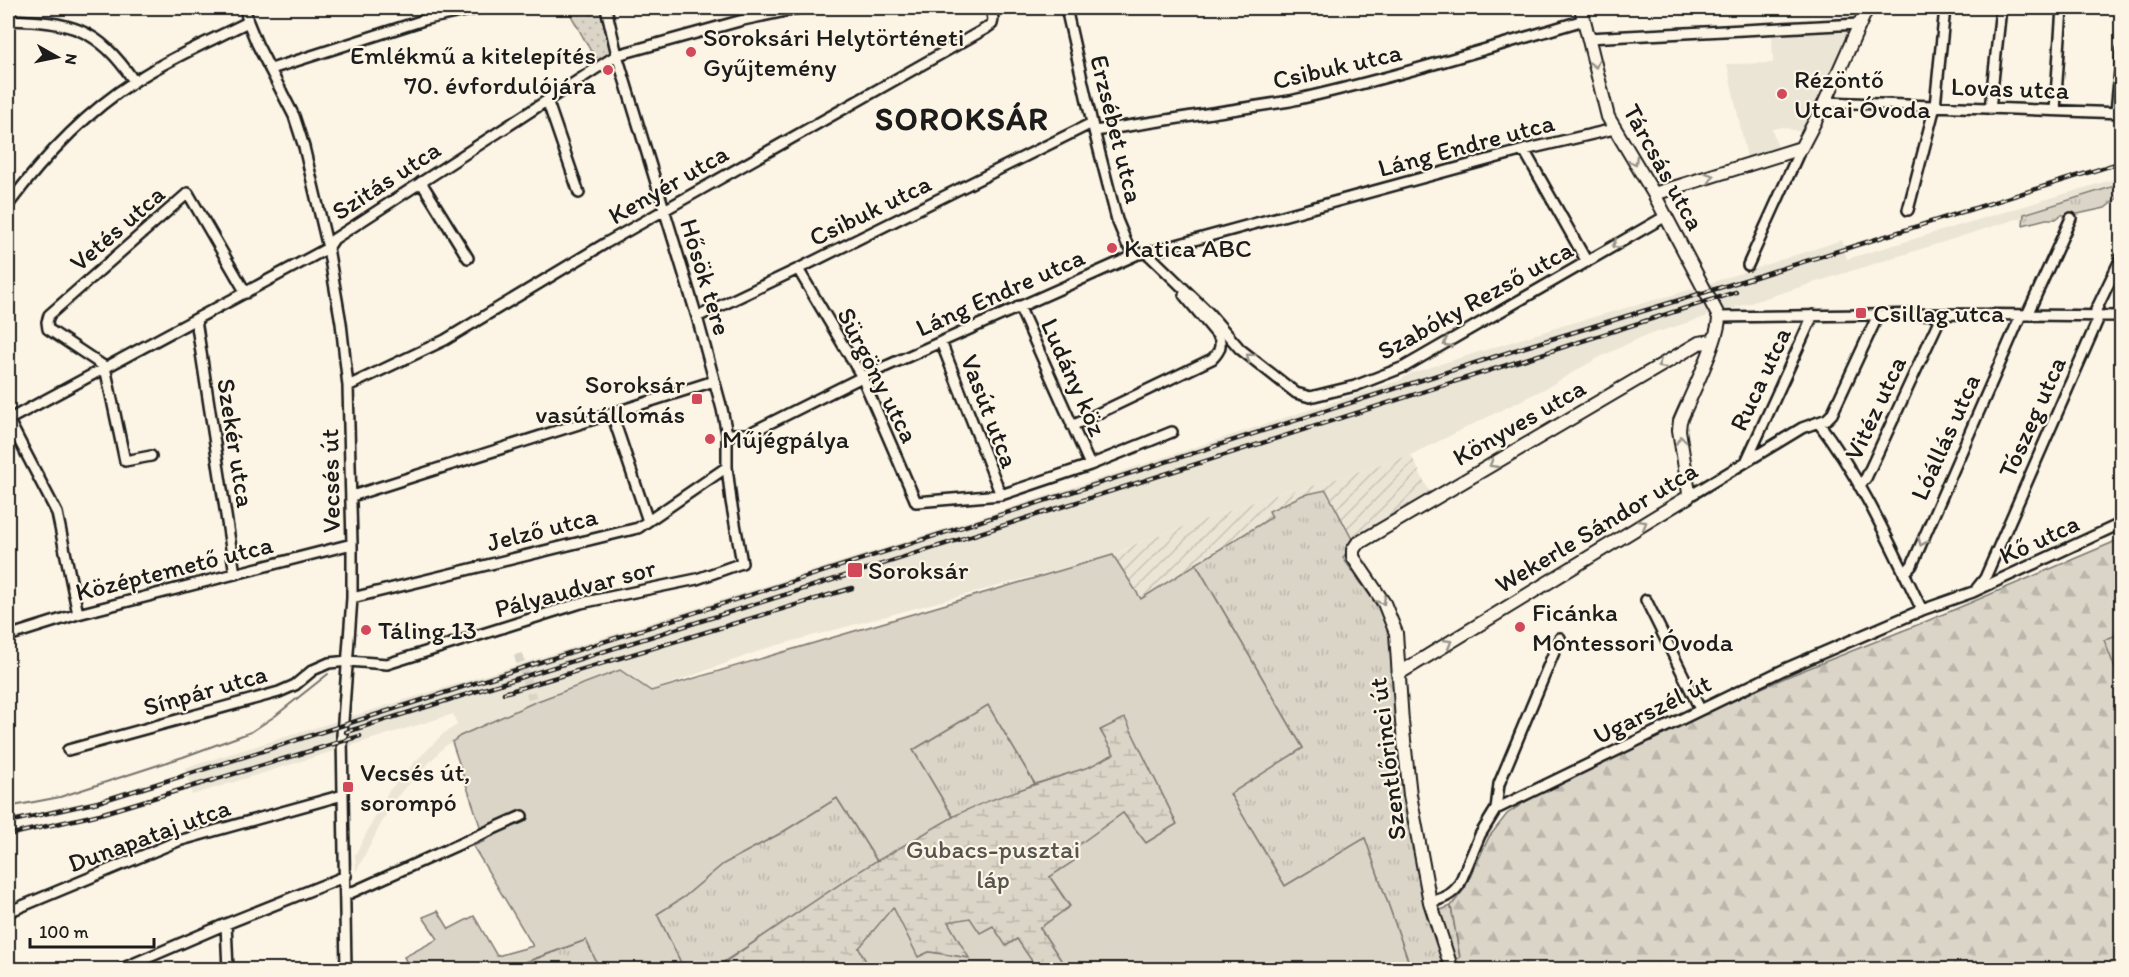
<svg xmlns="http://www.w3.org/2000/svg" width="2129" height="977" font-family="Itim,sans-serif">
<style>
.built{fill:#ebe5d6}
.industrial{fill:url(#industrial-furrows)}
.grass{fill:url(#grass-tufts);stroke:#7c7872;stroke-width:1.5}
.forest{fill:url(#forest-firs);stroke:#7c7872;stroke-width:1.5}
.wetland{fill:url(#wetland-marsh);stroke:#7c7872;stroke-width:1.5}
.park{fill:url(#park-dots);stroke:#7c7872;stroke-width:1.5}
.garden{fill:#dbd5c8;stroke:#7c7872;stroke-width:1.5}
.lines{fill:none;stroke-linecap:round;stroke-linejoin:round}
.stream{stroke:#75726c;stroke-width:2}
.minor-tunnel{stroke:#dad4c7;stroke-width:9;stroke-dasharray:9 4.5;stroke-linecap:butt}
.minor-casing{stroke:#1c1c1c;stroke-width:14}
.major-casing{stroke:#1c1c1c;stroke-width:16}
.minor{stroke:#fcf5e5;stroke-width:9}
.major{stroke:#fcf5e5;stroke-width:12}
.rail-casing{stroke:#1c1c1c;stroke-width:4.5}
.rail{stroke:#fcf5e5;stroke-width:2;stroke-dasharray:7;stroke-linecap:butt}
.oneway{stroke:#97938b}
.poi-dot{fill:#d1495b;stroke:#fcf5e5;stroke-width:2}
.labels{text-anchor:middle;stroke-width:4.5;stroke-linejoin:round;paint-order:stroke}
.poi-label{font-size:26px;fill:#1c1c1c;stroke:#fcf5e5;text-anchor:start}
.street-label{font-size:26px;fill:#1c1c1c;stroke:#fcf5e5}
.park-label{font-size:26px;fill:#555450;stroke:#fcf5e5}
.district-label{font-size:32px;font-weight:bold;letter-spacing:1.5px;fill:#1c1c1c;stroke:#fcf5e5}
</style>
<defs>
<pattern id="industrial-furrows" width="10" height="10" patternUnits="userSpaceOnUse" patternTransform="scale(1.5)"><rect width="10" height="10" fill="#ebe5d6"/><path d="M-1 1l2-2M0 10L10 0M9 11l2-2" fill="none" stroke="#c9c4b7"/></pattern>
<pattern id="grass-tufts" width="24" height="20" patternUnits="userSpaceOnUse" patternTransform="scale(1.5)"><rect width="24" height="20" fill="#dbd5c8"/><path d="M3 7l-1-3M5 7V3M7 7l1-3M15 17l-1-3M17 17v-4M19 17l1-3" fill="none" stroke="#bbb6ab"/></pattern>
<pattern id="forest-firs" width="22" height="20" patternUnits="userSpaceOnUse" patternTransform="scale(1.5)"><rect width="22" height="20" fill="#dbd5c8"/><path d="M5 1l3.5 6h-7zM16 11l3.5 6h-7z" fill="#bbb6ab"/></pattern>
<pattern id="wetland-marsh" width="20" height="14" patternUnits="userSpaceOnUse" patternTransform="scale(1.5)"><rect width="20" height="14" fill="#dbd5c8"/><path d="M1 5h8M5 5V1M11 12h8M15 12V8" fill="none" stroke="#bbb6ab"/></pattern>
<pattern id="park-dots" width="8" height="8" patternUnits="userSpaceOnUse" patternTransform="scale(1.5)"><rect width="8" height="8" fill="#dbd5c8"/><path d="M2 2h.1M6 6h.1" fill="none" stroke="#bbb6ab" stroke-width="1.8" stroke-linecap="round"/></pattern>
</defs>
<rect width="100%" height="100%" fill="#fcf5e5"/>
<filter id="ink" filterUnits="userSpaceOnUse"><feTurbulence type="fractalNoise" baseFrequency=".0167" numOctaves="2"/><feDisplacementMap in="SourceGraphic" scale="12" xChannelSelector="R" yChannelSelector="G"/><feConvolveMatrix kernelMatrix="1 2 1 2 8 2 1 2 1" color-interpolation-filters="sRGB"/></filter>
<g filter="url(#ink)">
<path class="built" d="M1849,32l-48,100 -19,-5 -10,2 6,19 -31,10 -20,-94 46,-1 -1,-28z
M2121,177v9l-479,151 -46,22 -48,28 -137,68 -114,36 -6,-2 -155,55 -23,11 -346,93 -116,43 -191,45 -16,11 -51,54 -37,71 -1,-17 33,-63 26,-29 29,-29 14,-9 -4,-11 -261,81 -7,-27 339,-105 501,-160 375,-123 12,-7 150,-47 117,-33 163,-53 5,19z"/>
<path class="industrial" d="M1411,455l20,40 -78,46 -27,-51 -57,22 4,5 -132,83 -28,-44 23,-12 155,-55 6,2z"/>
<path class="grass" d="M2121,184v11l-16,13 -32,7h-12l-5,4h-10l-23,6 1,-11z
M1326,490l27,51 -10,17 35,49 13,27 13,157 20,115 3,9 24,-9 9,52 -16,11h-33l-46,-131 -80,48 -56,-93 74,-45 -107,-184 76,-47 -3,-6 34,-16z
M988,705l47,79 -82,33 -40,-67z
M837,798l40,63 -164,108h-29l-27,-55 27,-17 39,-33 58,-31z
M586,940l14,29 -94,1z"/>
<path class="forest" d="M2121,539v430l-677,1 16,-13 -9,-51 14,-18 24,-51 18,-23 64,-43 218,-95 138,-55z"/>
<path class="wetland" d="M1125,717l52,107 -31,19 -23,-30 -53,39 4,9 -24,16 20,30 -30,21 27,41h-22l-4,-5 -5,4 -19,-29 -11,7 -37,12 -40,-6 -11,5 -59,-9 11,21 -157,1c78,-52 155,-109 239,-153 51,-26 110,-37 161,-63l-13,-24z"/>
<path class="park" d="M567,8h36l8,48 -13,8z"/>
<path class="garden" d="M1113,555l28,44 55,-35 107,184 -73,46 55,92 80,-48 46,131h-344l-27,-41 30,-22 -20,-29 24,-16 -4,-10 53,-38 23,30 31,-19 -52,-106 -25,12 14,24 -25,13 -54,17 -47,-79 -75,45 40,67 -76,44 -40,-63 -56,35 -58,31 -39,33 -27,17 27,55h-84l-14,-29 -80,29h-96l-6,-12 34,-18 -15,-22 15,-6 11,18 25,-13 23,40 36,-10 -60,-100 12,-5 -33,-99 8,-6 75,-34 85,-32 31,21z
M2119,634l2,6 1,31 -5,2 -13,-33z
M893,907l25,50 11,-5 40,6 -21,-36 22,-4 10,15 13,-7 13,20 11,-7 19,28 5,-3 4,5h-175l-11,-21z"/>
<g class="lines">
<path class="stream" d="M8,807l52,-10 123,-40 68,-25 24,-16 53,-42"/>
<path class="minor-tunnel" d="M518,654l14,44"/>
<defs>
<path id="minor" d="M245,8l3,14 9,22 37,72 10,31 24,101 13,75 7,63 4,158v54l-10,137 4,235
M1066,8l26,115 25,97 10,24 11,10
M8,20c63,2 89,7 126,61
M1588,38l271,-14
M271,69l156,-50 53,-11
M547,100l32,93
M1825,102l297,11
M1990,109l11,-101
M2055,110l7,-102
M2116,112l6,-62
M1095,131l195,-30c99,-22 196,-52 294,-81
M1524,150l63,112
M421,182l47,76
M8,205c35,-47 77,-92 127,-124 35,-23 75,-40 113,-59
M1908,210l27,-104 10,-98
M1147,253l61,59 32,37 56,44 14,4 45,-11 49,-19 262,-151
M1748,265l53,-117
M798,269l64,108 54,125 85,-7 89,-30 82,-33
M1019,306l71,159
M2027,315l44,-97
M697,317l101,-48 294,-146
M1719,317l223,-3 180,2
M196,320l39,254
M941,342l60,153
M348,386l97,-46 161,-97 379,-214 7,-5 1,-5 -2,-11
M612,414l36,107
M8,419l49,94 21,101
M8,420l320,-172 6,-9 283,-184 126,-35 57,-12
M1818,422c43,56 73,124 104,188
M1072,426l140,-67c7,-7 10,-12 7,-22l-35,-42
M727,434h21l114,-57 276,-123 9,-1 377,-103 90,-21
M151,456l-26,5 -20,-94 -57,-38 -1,-7 2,-7 139,-122 58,100
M1746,462l67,-147
M1859,486l7,-8 76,-164
M352,496l362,-115
M1688,497l114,-69 25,-9 5,-5 46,-99
M1904,574l8,-9 109,-250
M1977,588l8,-10 112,-256 -1,-12 26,-54
M352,598l286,-70 89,-61
M1646,600l54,109
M8,636l70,-22 274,-70
M68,750l211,-58 16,-7 18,-15 16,-7 19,-2 39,3 194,-61 116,-24 45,-16 -11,-62 -4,-34v-33l-5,-25 -25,-92 -80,-262 -11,-47
M1496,809l3,-25 61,-146
M346,895l176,-79
M1430,902c12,-3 21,-6 29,-17l21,-50 16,-26 289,-140 137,-59 51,-18 149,-69
M8,912l170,-71 165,-46
M226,924l2,46
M119,970l107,-46 120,-48"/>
<path id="major" d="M1654,194l147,-46 24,-46 42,-94
M1398,674l290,-177 1,-4 -10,-63 1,-9c10,-24 39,-81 39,-104l-65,-123 -46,-77 -27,-109
M1452,970l-22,-68 -20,-107 -8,-73 -6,-89 -12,-30 -31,-46v-7l4,-6 342,-201 14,-2"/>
</defs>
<use href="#minor" class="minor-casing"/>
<use href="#major" class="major-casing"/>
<use href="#minor" class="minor"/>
<use href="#major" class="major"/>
<defs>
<path id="rail" d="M504,693l348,-105
M346,732l502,-157 888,-283
M8,822l90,-20 155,-48 1272,-407 230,-70 367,-115
M8,835l92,-21 260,-78"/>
</defs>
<use href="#rail" class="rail-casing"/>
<use href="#rail" class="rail"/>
</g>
<defs><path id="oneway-chevron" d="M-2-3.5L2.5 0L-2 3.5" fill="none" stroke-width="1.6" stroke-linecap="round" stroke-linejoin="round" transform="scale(1.5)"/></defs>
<g class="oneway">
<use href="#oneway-chevron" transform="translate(1595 64) rotate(76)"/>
<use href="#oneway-chevron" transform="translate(1634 161) rotate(58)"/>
<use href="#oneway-chevron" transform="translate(1710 177) rotate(-17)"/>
<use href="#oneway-chevron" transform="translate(1616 245) rotate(150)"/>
<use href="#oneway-chevron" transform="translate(1447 343) rotate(150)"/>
<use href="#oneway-chevron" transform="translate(1250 357) rotate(-142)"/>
<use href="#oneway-chevron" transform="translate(1661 365) rotate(150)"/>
<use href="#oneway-chevron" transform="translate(1681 440) rotate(-98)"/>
<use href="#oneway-chevron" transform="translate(1493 464) rotate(150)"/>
<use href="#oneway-chevron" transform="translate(1643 524) rotate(-31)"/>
<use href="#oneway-chevron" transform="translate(1922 542) rotate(114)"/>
<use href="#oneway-chevron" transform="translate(1382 601) rotate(59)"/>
<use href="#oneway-chevron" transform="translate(1448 643) rotate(-31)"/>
</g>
</g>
<g class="poi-dot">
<circle cx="691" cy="52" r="6"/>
<circle cx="608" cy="70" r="6"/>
<circle cx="1782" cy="94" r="6"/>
<circle cx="1112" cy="248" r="6"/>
<rect x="1855" y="307" width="12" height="12" rx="3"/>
<rect x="691" y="393" width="12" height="12" rx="3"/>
<circle cx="710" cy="439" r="6"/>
<rect x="847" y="562" width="16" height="16" rx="3"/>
<circle cx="1520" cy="627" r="6"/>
<circle cx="366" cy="630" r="6"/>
<rect x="342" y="781" width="12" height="12" rx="3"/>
</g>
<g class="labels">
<g class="poi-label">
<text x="703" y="46">Soroksári Helytörténeti<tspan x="703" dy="30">Gyűjtemény</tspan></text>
<text x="596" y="64" text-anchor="end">Emlékmű a kitelepítés<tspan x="596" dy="30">70. évfordulójára</tspan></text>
<text x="1794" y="88">Rézöntő<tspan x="1794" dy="30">Utcai Óvoda</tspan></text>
<text x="1124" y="257">Katica ABC</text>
<text x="1873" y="322">Csillag utca</text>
<text x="685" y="393" text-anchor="end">Soroksár<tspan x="685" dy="30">vasútállomás</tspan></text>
<text x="722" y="448">Műjégpálya</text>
<text x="868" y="579">Soroksár</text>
<text x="1532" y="621">Ficánka<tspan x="1532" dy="30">Montessori Óvoda</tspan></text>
<text x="378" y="639">Táling 13</text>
<text x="360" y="781">Vecsés út,<tspan x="360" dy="30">sorompó</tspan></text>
</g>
<g class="street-label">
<text transform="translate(1337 66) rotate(-13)" y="9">Csibuk utca</text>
<text transform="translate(2010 88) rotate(2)" y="9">Lovas utca</text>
<text transform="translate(1117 129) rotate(76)" y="9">Erzsébet utca</text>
<text transform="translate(1466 145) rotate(-15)" y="9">Láng Endre utca</text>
<text transform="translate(1664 167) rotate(61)" y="9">Tárcsás utca</text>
<text transform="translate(386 180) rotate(-33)" y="9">Szitás utca</text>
<text transform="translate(668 184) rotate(-30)" y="9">Kenyér utca</text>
<text transform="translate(870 210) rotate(-26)" y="9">Csibuk utca</text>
<text transform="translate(117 228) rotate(-41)" y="9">Vetés utca</text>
<text transform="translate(706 277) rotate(73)" y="9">Hősök tere</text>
<text transform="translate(1000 292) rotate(-24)" y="9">Láng Endre utca</text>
<text transform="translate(1475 300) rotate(-29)" y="9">Szabóky Rezső utca</text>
<text transform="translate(878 375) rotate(63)" y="9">Sürgöny utca</text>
<text transform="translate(1074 377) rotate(66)" y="9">Ludány köz</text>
<text transform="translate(1760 379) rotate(-65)" y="9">Ruca utca</text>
<text transform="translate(1875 408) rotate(-65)" y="9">Vitéz utca</text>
<text transform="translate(990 411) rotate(69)" y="9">Vasút utca</text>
<text transform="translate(2032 417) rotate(-66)" y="9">Tószeg utca</text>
<text transform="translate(1519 422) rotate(-30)" y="9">Könyves utca</text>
<text transform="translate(1945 437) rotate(-66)" y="9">Lóállás utca</text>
<text transform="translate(236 443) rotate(81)" y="9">Szekér utca</text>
<text transform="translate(330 481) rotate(-91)" y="9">Vecsés út</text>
<text transform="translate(1596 527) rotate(-31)" y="9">Wekerle Sándor utca</text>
<text transform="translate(542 529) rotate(-14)" y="9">Jelző utca</text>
<text transform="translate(2039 539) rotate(-25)" y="9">Kő utca</text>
<text transform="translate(174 568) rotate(-14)" y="9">Középtemető utca</text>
<text transform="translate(575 588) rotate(-15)" y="9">Pályaudvar sor</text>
<text transform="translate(205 690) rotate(-16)" y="9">Sínpár utca</text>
<text transform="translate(1652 709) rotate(-26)" y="9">Ugarszél út</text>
<text transform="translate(1387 759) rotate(-97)" y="9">Szentlőrinci út</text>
<text transform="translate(149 835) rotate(-20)" y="9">Dunapataj utca</text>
</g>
<g class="park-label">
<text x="993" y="858">Gubacs-pusztai<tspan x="993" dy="30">láp</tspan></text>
</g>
<g class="district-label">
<text x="962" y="130">SOROKSÁR</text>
</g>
</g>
<rect width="2129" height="977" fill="none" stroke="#fcf5e5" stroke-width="30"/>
<rect x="15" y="15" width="2099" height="947" fill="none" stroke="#1c1c1c" stroke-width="2" filter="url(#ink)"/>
<g transform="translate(57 57) rotate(99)" stroke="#fcf5e5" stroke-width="4.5" paint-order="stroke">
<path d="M0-4.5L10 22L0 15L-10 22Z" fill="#1c1c1c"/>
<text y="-9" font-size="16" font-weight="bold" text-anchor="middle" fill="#1c1c1c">N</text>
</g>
<path d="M30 938v9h124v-9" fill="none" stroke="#1c1c1c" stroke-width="3"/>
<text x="39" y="938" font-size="18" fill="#1c1c1c" stroke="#fcf5e5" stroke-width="4.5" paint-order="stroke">100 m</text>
</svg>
